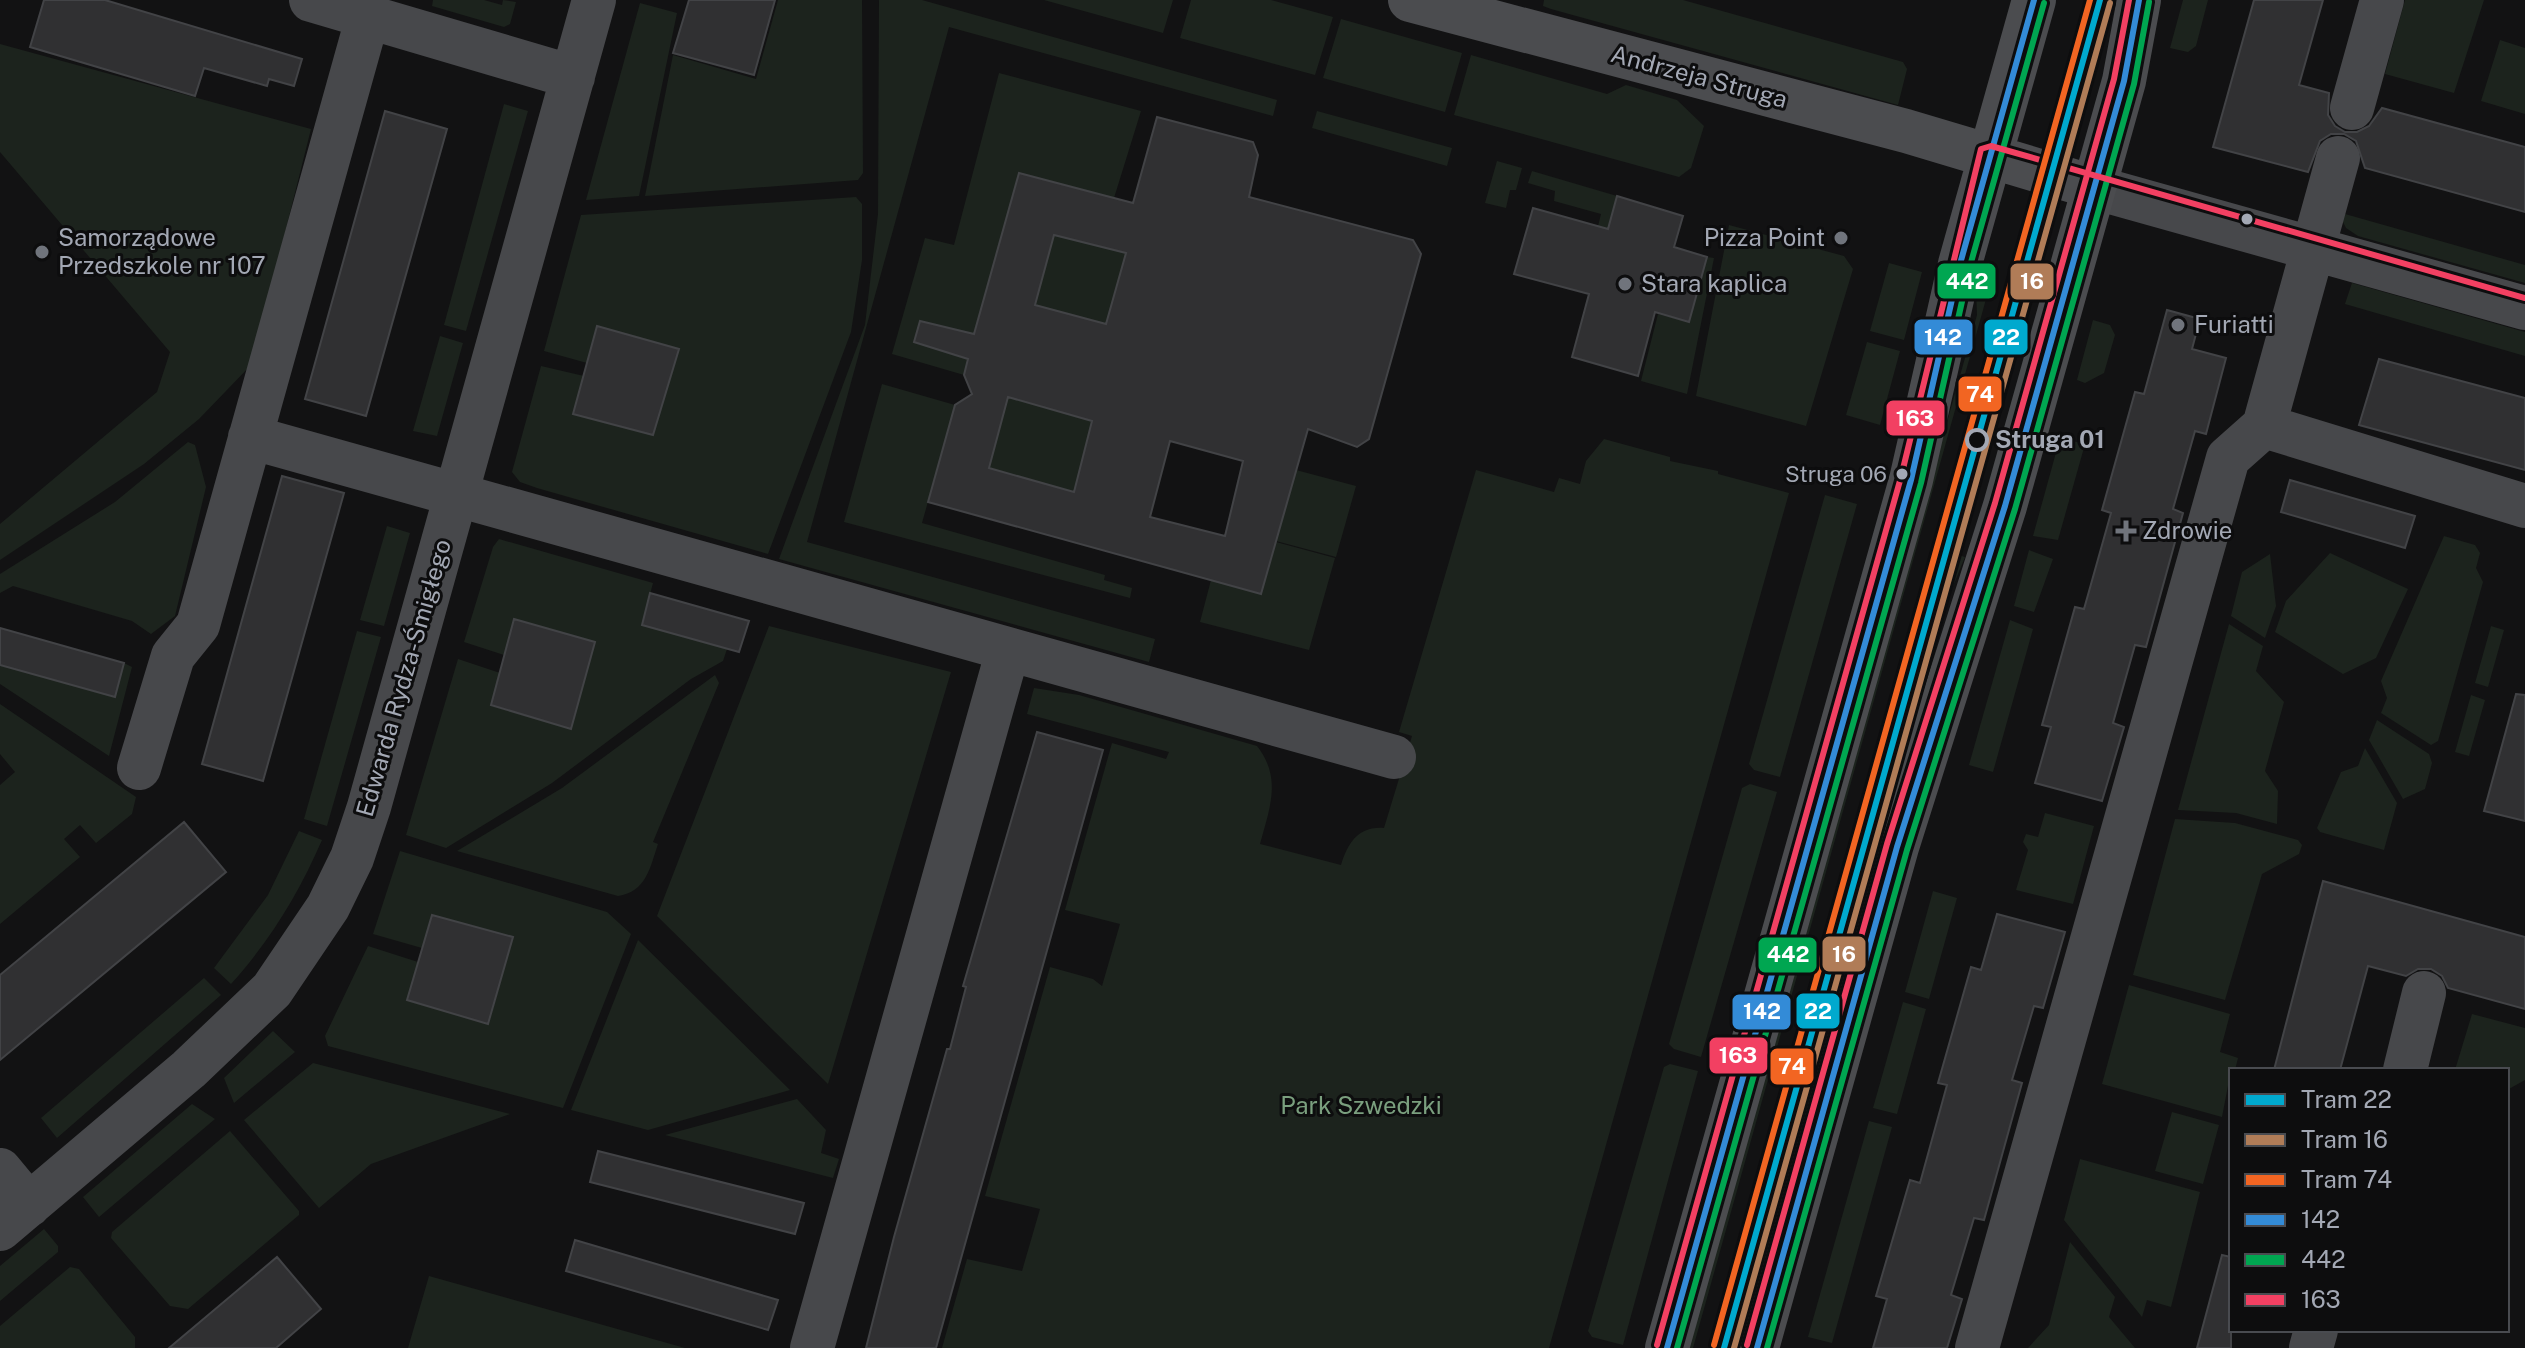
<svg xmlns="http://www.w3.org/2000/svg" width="2525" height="1348" font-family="'Public Sans',sans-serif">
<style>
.green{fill:#1c231d}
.building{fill:#303032;stroke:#424346;stroke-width:2;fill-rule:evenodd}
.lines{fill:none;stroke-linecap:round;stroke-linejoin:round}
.street{stroke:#47484b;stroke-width:44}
.secondary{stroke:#4b4c4f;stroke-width:44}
.bus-1-casing{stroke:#0d0d0e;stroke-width:12}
.bus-2-casing{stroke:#0d0d0e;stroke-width:12}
.bus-3-casing{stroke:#0d0d0e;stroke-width:12}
.bus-1{stroke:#338bd7;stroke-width:6}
.bus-2{stroke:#00a651;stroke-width:6}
.bus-3{stroke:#f24062;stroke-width:6}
.tram-1-casing{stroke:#0d0d0e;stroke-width:12}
.tram-2-casing{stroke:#0d0d0e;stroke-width:12}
.tram-3-casing{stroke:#0d0d0e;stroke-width:12}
.tram-1{stroke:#00a9ce;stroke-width:6}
.tram-2{stroke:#b07c57;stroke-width:6}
.tram-3{stroke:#f26522;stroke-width:6}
.bus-dot{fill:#a3a8b4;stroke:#0d0d0e;stroke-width:3}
.poi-dot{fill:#70747c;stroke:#0d0d0e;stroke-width:3}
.stop-dot{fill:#0d0d0e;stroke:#a3a8b4;stroke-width:4}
.labels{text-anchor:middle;stroke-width:6;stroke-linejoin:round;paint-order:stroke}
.bus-label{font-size:22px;fill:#a3a8b4;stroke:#0d0d0e;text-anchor:end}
.street-label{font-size:24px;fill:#a3a8b4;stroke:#0d0d0e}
.poi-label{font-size:24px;fill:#a3a8b4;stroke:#0d0d0e;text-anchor:start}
.stop-label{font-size:24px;font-weight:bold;fill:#a3a8b4;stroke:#0d0d0e;text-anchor:start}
.park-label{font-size:24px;fill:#7a9f7e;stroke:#0d0d0e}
.line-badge{stroke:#0d0d0e;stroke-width:3}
.badge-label{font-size:22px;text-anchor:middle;font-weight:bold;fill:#fff}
</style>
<rect width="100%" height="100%" fill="#121213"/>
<path class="green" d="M433,0h51l18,5 1,-5 13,2 -6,22 -6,3 -72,-21z
M778,0h84l1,173 -5,7 -213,16 28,-141 83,24z
M879,0h43l355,100 -4,16 -324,-89 -142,515 348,97 -6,23 -370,-103 86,-234 13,-111z
M1044,0h129l-10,33z
M1191,0h80l62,17 -18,58 -135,-37z
M1544,0h139l220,62 4,7 -9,36 -347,-96 -8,-3z
M2183,0h25l-12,46 -8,6 -18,-4z
M2405,0h79l-30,93 -69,-19z
M640,3l37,10 -38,183 -53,4z
M1341,19l121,34 -17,59 -122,-34z
M2500,40l25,8v66l-44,-13z
M0,44l311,85 -59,235 -53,55 -55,45 -144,96v-36l157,-132 13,-40 -170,-200z
M1471,55l136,39 19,-9 51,15 27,26 -13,42 -12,9 -225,-62z
M999,73l142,38 -27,87 -95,-25 -45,161 -9,-2 -7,24 10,3 -4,16 -72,-21 33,-116 29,7z
M504,104l24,7 -62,220 -22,-6z
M1317,111l135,37 -5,18 -135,-38z
M1497,161l25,7 -6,22h-6l-4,18 -21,-5z
M1532,171l85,25 -9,33 -10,-3 3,-12 -47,-13 1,-10 -27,-8z
M856,197l6,7v56l-11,72 -83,222 -231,-66 -17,-6 -8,-10 29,-106 43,10 -10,38 79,21 25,-85 -91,13 -43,-12 37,-136z
M2338,212l187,53v18l-167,-47 -12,-8z
M1729,225l115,31 9,13 -47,157 -110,-30z
M1054,235l72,18 -20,71 -71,-19z
M1707,257l7,1 -27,136 -46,-13 17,-67 31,8z
M1889,263l33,9 -18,68 -34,-9z
M2352,283l173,49v24l-180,-52z
M1976,288l12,4 -295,1056h-5l289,-1033z
M2093,320l17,5 5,10 -11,38 -19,10 -8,-3z
M440,336l23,7 -26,93 -24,-5z
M1867,342l33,9 -20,74 -34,-10z
M882,384l73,21 -33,118 183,52 -1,5 28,8 -2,10 -286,-76z
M1008,397l84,24 -18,71 -85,-24z
M2060,438l25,6 -27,96 -25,-4z
M1604,439l66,18v4l48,10v3l71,19 -240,855h-607l25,-89 55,12 18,-62 -55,-13 65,-229 43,12 9,7 18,-62 -55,-14 47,-167 54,16 3,-7 -142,-38 7,-26 45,7 178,51c25,32 13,61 3,98l81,21c7,-22 17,-39 43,-37l28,-92 -13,-4 77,-262 78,22 5,-14 21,6 6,-23z
M188,442l7,3 11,42 -31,129 -24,18 -19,-13 -119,-35 -13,7v-19l115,-72z
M1296,470l60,16 -20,71 -60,-16z
M1825,495l32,9 -77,273 -26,-7 -5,-6z
M387,526l23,7 -26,93 -24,-6z
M2444,536l31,9 5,8 -4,15 7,14 -45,159 -7,4 -50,-32 6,-15 -6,-17z
M499,539l154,44 -11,42 85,24 -4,12 -32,18 -139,104 -106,65 -40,-13 52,-176 42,14 -8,33 79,23 -67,-74 -40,-13 29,-95z
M1276,542l59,16 -26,92 -109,-28 11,-42 50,14z
M2029,550l24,9 -19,53 -20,-6z
M2330,553l78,36 -32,69 -33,16 -68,-42 11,-31z
M1955,554l10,3 -23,56 -205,735h-4z
M2270,554l6,52 -11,32 -34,-22 11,-44z
M2010,620l23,9 -40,143 -24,-7z
M2229,624l34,22 -7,25 28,31 -19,69 13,20 -1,33 -41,-11 -58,-3z
M769,626l182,46 -123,412 -171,-168z
M2491,626l13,4 -16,57 -13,-4z
M357,631l24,6 -54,189 -23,-7z
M124,663l8,4 -23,89 -109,-72v-19l114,32z
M715,675l4,8 -66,159 5,2c-8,24 -12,48 -40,52l-161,-45 105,-63z
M2471,695l14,5 -16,56 -14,-4z
M0,704l136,93 -4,17 -36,29 -16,-18 -16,14 16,18 -80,67v-139l15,-13 -15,-18z
M2377,720l52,34 3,9 -7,26 -22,10 -34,-59z
M2365,748l32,55 -13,47 -64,-18 -3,-4 24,-56 17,-6z
M1750,784l27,8 -76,265 -27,-8 -5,-5 73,-256z
M2045,813l49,13 -21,78 -57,-14 12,-40 -5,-8 3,-8 12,3z
M2175,819l60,4 63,17 4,5 -3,9 -37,20 -37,126 -92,-25z
M299,831l23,9c-23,53 -52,101 -91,144l-17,-16 54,-73z
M400,851l207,61 24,22 -68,174 -235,-62 -3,-10 43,-90 50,16 -10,37 81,24 24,-86 -81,-22 -10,33 -49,-14z
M1933,891l24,7 -28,101 -24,-7z
M638,940l152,150 -142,40 -77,-20z
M204,978l17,17 -164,143 -16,-20z
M2129,985l101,29 -10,38 18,6 -3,12h-4l-9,47 -120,-33z
M1903,1002l23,7 -29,105 -24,-6z
M2472,1014l53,14v52l-18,10v-20h-52z
M273,1031l22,21 -61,51 -10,-25z
M313,1063l197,51 -139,50 -52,44 -75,-88z
M1670,1064l28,7 -75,274 -31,-8 -4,-6 76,-264z
M797,1099l29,31 -5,23 18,6 -6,19 -168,-43z
M192,1104l23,15 -116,98 -16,-20z
M2172,1112l47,13 -16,59 -48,-13z
M1869,1121l23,6 -60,216 -24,-6z
M230,1131l69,80v4l-111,94 -18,-3 -59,-68 1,-6z
M2080,1159l120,33 -29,115 -24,-7 -5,17 -78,-97z
M44,1229l14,17v6l-58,49v-35z
M2070,1242l45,55 -6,20 26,31h-107l21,-23z
M70,1267l9,2 56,68v11h-135v-22z
M429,1276l256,72h-277z"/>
<path class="building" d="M44,0h61l197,59 -8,27 -25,-7 -2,7 -63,-18 -9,28 -165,-49z
M689,0h86l-21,75 -81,-22z
M2254,0h69l-24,85 30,8 -1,22 7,11 10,6h12l12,-6 13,-18 143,39v65l-160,-44 -9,-27 -12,-7h-13l-11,7 -12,31 -95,-25z
M385,111l62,18 -81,287 -61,-17z
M1157,117l96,25 5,13 -9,42 164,43 8,14 -52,185 -12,8 -49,-18 -47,165 -333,-92 27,-97 17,-11 -8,-19 4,-16 -54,-17 6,-21 54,13 45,-161 114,30zM1054,235l72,18 -20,71 -71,-19zM1008,397l84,24 -18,71 -85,-24zM1170,441l73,20 -18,75 -75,-19z
M1617,196l66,20 -9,31 33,10 -18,65 -34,-10 -17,64 -66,-19 17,-63 -75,-20 19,-66 75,21z
M2167,310l33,9 -8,30 34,9 -20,76 -11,-3 -22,78 10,4 -37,134 -11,-2 -22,78 11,4 -22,74 -67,-18 16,-56 -9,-2 33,-118 9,2 27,-96 -9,-3 33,-118 9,2z
M597,326l82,23 -26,86 -80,-21z
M2379,359l146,39v72l-166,-45z
M282,476l62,17 -81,288 -61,-17z
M2290,480l125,36 -10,32 -124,-36z
M650,593l99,28 -10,31 -97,-27z
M514,619l81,23 -24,87 -80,-24z
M0,628l124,35 -9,34 -115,-32z
M2516,694l9,1v126l-41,-10z
M1037,732l66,18 -167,598h-70l28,-111 53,-188h3l16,-62 -3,-1z
M184,822l42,50 -226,188v-85z
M2323,881l202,56v72l-77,-21 -6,-12 -11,-7h-13l-12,7 -38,-10 -28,104h-66z
M1997,914l68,18 -22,76 -9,-2 -22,74 10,3 -38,137 -10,-2 -23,77 11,4 -15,49h-74l14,-49 -11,-3 34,-116 10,3 27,-98 -9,-2 33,-116 10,3z
M432,915l81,22 -25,87 -81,-24z
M598,1151l206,52 -9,31 -205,-52z
M575,1240l203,60 -10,30 -202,-59z
M2222,1255l9,2v91h-34z
M277,1257l44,52 -45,39h-107z"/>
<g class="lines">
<path class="street" d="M311,0l262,77
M2352,108l30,-108
M2093,187l432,121
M2264,426l261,80
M250,437l1144,320
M139,768l34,-112 25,-31 170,-609
M2405,1070l19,-77
M0,1170l29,35
M0,1229l189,-160 83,-79 56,-83 24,-49 17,-51 225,-807
M812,1348l196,-698
M1977,1348l251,-890 36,-32 74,-268
M2311,1348l5,-18"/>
<path class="secondary" d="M1410,0l496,131 187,56
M1667,1348l244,-868 49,-216 74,-264
M1757,1348l140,-501 108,-341 119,-425 15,-81"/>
<defs>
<path id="bus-1" d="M1667,1348l244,-868 49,-216 74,-264
M1757,1348l140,-501 108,-341 119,-425 15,-81"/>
<path id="bus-2" d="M1677,1348l244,-865 49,-217 74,-263
M1767,1348l140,-498 108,-341 119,-425 15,-82"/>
<path id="bus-3" d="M1657,1345l244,-868 80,-328 10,-3 534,152
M1747,1345l140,-501 108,-341 119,-424 15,-79"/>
</defs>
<use href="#bus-1" class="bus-1-casing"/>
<use href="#bus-2" class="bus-2-casing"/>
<use href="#bus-3" class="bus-3-casing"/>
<use href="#bus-1" class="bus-1"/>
<use href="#bus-2" class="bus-2"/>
<use href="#bus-3" class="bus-3"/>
<defs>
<path id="tram-1" d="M1724,1348l376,-1348"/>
<path id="tram-2" d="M1734,1348l376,-1345"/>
<path id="tram-3" d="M1714,1345l376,-1345"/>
</defs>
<use href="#tram-1" class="tram-1-casing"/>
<use href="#tram-2" class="tram-2-casing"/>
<use href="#tram-3" class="tram-3-casing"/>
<use href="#tram-1" class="tram-1"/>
<use href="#tram-2" class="tram-2"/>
<use href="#tram-3" class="tram-3"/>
</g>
<g class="bus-dot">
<circle cx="2247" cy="219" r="7"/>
<circle cx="1902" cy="474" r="7"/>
</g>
<g class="poi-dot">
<circle cx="1841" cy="238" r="8"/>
<circle cx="42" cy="252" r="8"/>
<circle cx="1625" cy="284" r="8"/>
<circle cx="2178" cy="325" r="8"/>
<path d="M2122 519h8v8h8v8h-8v8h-8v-8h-8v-8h8z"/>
</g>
<circle class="stop-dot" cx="1977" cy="440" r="10"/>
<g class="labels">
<g class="bus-label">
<text x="1887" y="482">Struga 06</text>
</g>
<g class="street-label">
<text transform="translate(1699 77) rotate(15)" y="8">Andrzeja Struga</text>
<text transform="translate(404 678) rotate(-74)" y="8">Edwarda Rydza-Śmigłego</text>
</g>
<g class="poi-label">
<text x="58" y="246">Samorządowe<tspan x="58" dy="28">Przedszkole nr 107</tspan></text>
<text x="1825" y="246" text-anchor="end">Pizza Point</text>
<text x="1641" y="292">Stara kaplica</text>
<text x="2194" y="333">Furiatti</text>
<text x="2142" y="539">Zdrowie</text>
</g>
<g class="stop-label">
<text x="1995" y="448">Struga 01</text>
</g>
<g class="park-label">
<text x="1361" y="1114">Park Szwedzki</text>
</g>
</g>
<g class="line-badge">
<rect x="1936" y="262" width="61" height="38" rx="8" fill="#00a651"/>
<rect x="2009" y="262" width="46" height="39" rx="8" fill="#b07c57"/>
<rect x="1983" y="318" width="46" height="38" rx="8" fill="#00a9ce"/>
<rect x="1913" y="318" width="61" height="38" rx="8" fill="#338bd7"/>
<rect x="1957" y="375" width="46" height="38" rx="8" fill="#f26522"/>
<rect x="1885" y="399" width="61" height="38" rx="8" fill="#f24062"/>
<rect x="1821" y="935" width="46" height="38" rx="8" fill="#b07c57"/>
<rect x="1757" y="936" width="61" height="38" rx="8" fill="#00a651"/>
<rect x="1795" y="992" width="46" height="38" rx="8" fill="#00a9ce"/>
<rect x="1731" y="993" width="61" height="38" rx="8" fill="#338bd7"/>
<rect x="1708" y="1036" width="61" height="39" rx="8" fill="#f24062"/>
<rect x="1769" y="1047" width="46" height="39" rx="8" fill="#f26522"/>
</g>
<g class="badge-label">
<text x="1967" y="289">442</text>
<text x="2032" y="289">16</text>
<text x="2006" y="345">22</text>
<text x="1943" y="345">142</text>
<text x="1980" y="402">74</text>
<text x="1915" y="426">163</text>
<text x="1844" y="962">16</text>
<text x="1788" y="962">442</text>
<text x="1818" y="1019">22</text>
<text x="1762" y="1019">142</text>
<text x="1738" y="1063">163</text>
<text x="1792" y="1074">74</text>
</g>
<rect x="2229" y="1068" width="280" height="264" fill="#0d0d0e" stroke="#494b50" stroke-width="2"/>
<rect x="2245" y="1094" width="40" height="12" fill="#00a9ce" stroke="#494b50" stroke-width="2"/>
<text x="2301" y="1108" font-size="24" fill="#a3a8b4">Tram 22</text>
<rect x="2245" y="1134" width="40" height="12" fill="#b07c57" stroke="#494b50" stroke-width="2"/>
<text x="2301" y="1148" font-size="24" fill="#a3a8b4">Tram 16</text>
<rect x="2245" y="1174" width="40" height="12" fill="#f26522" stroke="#494b50" stroke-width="2"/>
<text x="2301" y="1188" font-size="24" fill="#a3a8b4">Tram 74</text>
<rect x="2245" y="1214" width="40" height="12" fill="#338bd7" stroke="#494b50" stroke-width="2"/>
<text x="2301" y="1228" font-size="24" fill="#a3a8b4">142</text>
<rect x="2245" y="1254" width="40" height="12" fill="#00a651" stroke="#494b50" stroke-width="2"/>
<text x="2301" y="1268" font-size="24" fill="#a3a8b4">442</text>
<rect x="2245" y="1294" width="40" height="12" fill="#f24062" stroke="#494b50" stroke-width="2"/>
<text x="2301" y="1308" font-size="24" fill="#a3a8b4">163</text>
</svg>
